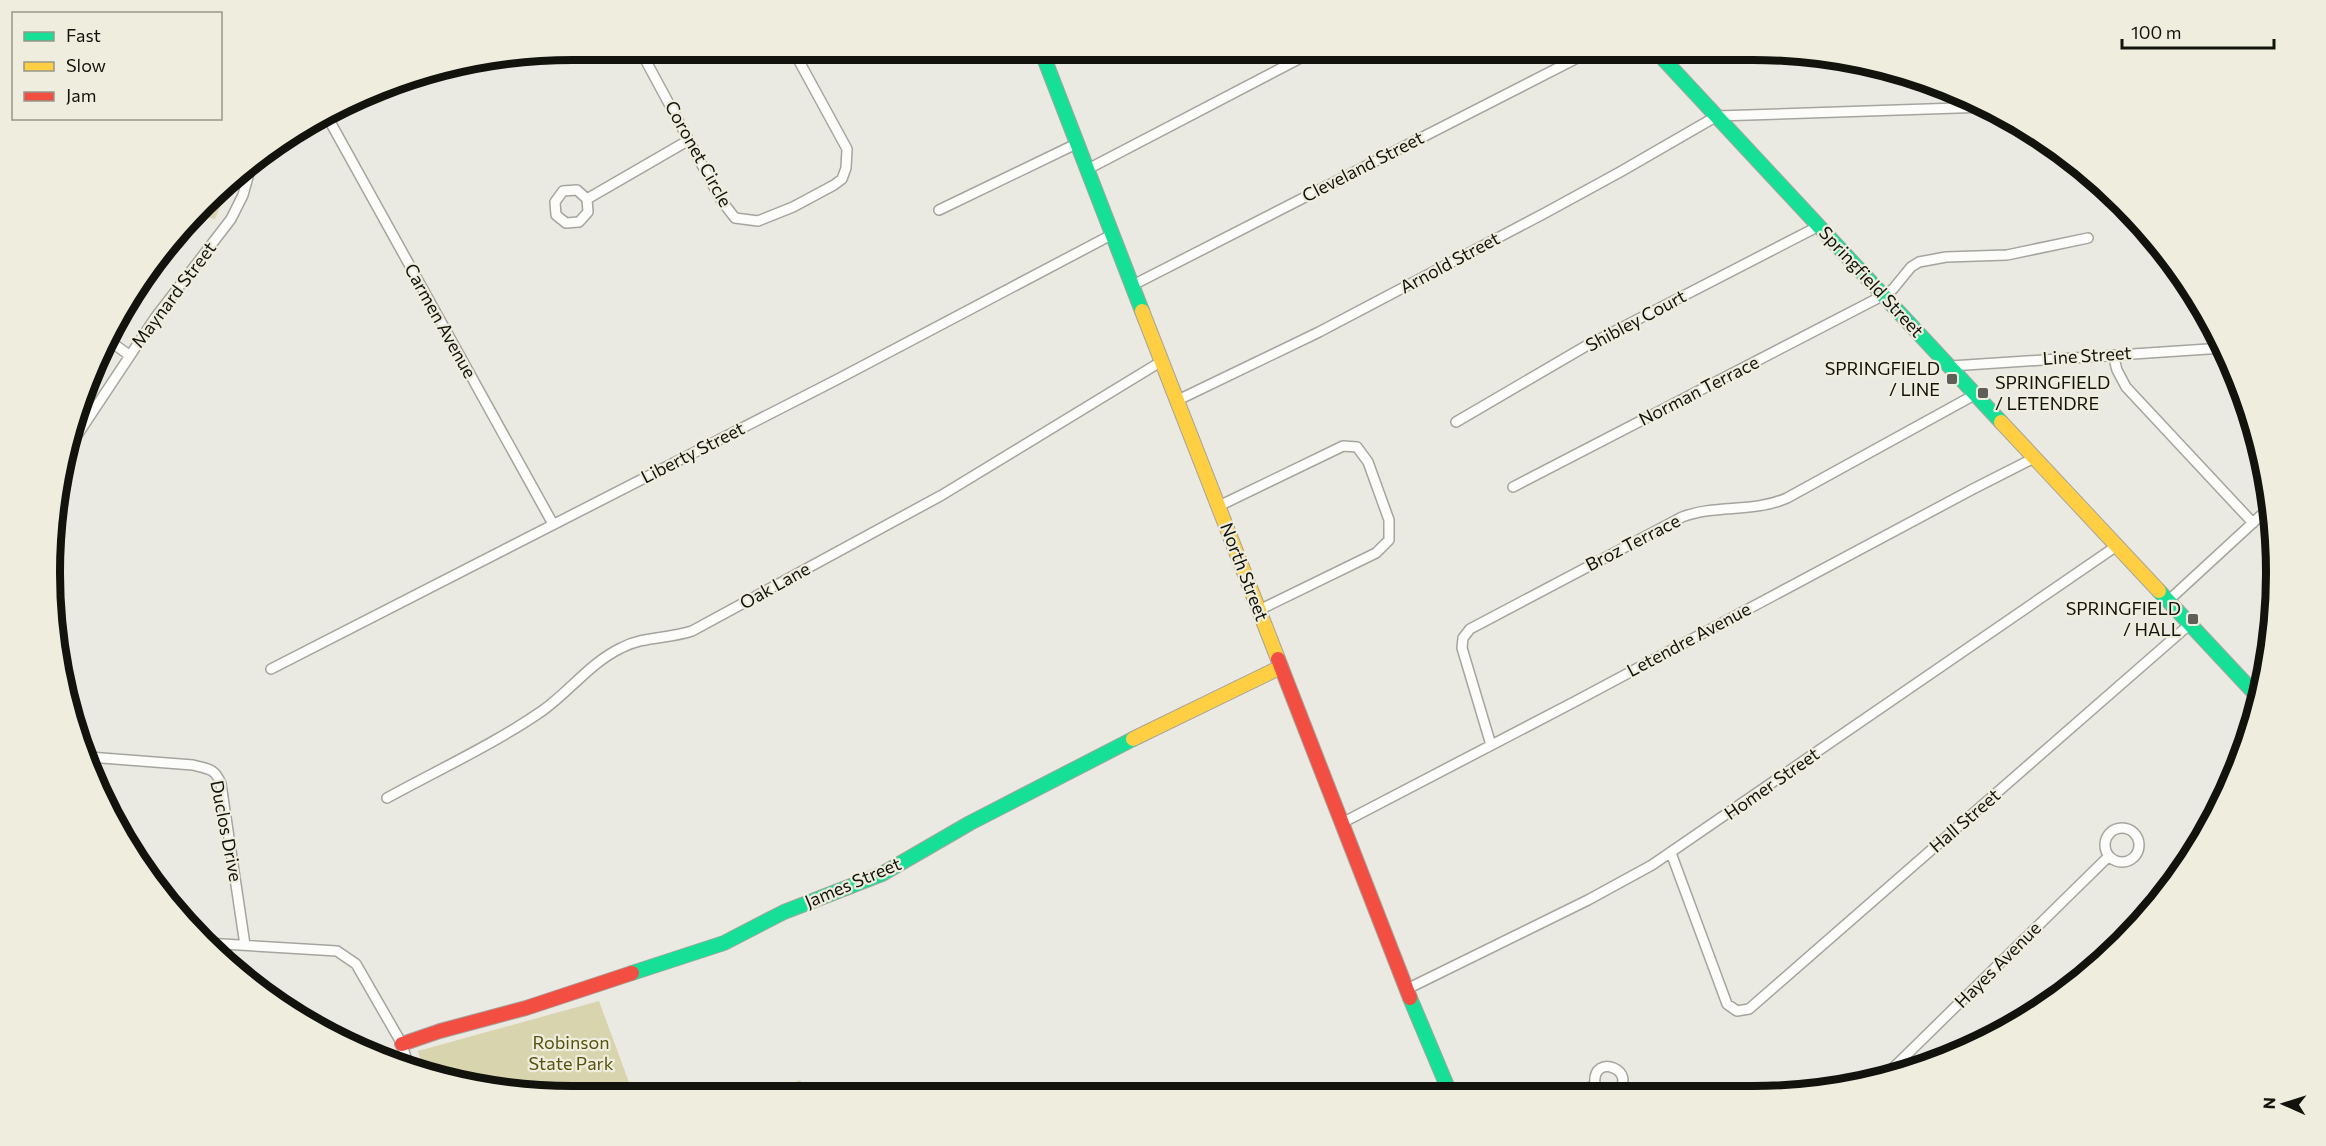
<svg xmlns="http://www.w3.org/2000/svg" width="2326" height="1146" font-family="Commissioner,sans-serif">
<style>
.green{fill:#d7d4ae}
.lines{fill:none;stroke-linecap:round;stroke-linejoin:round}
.street-casing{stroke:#a5a49e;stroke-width:12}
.fast-casing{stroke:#a5a49e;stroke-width:16}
.slow-casing{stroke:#a5a49e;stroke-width:16}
.jam-casing{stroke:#a5a49e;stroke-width:16}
.street{stroke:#fcfcfb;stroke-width:9}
.fast{stroke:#16e098;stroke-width:14}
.slow{stroke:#ffcf43;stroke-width:14}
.jam{stroke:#f24e42;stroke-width:14}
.poi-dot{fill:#5f5e58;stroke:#efeede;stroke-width:2}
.labels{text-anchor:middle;stroke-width:4.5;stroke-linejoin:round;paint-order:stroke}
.street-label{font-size:18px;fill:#13130e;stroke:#efeede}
.poi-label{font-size:18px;fill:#13130e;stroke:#efeede;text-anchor:end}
.park-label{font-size:18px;fill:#57520e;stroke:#efeede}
.rim{fill:none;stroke:#13130e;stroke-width:8}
</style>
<rect width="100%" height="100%" fill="#ebeae2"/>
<path class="green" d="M230,184l-15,35 -16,-3z
M599,1001l35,95h-61l-102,-10 -47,-14 -6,-21z
M800,1080l8,16h-47z"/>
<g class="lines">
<defs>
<path id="street" d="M640,50l81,150 14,18 23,3 35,-14 41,-22 8,-6 4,-11 1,-19 -54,-99
M1044,56l13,-6
M328,118l225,406
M1088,169l228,-119
M587,199l1,13 -9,10 -13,1 -10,-8 -1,-13 8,-11 14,-1 10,9 102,-59
M939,210l139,-67
M1133,285l460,-235
M107,339l22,16
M2113,355l4,15 9,17 127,136
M1951,366l272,-18
M1178,400l141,-68 226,-119 75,-41 97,-56 270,-9
M1456,422l130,-76 233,-120
M64,455l91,-137 76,-99 12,-24 10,-36
M1513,487l371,-192 9,-6 18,-22 8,-5 27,-5 61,-2 81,-17
M1219,506l124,-60 14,1 11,15 21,58v20l-13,13 -117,57
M2169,600l101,-93
M271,669l567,-290 275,-145
M1491,745l-29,-97 1,-10 7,-9 212,-112c35,-13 71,-4 105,-19l189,-104
M89,757l104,8c15,4 22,3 28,19l24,161
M387,798c51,-28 107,-54 155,-87 28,-20 48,-48 79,-63 23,-12 47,-9 71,-17l250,-136 220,-134
M1342,823l234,-122 397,-212 63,-32
M2105 845a17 17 0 1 1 34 0a17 17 0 1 1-34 0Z
M1671,853l56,151 10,7 12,-2 441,-385
M206,943l131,8 19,13 46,80 7,24
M1407,989l181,-89 64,-35 466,-320
M1887,1074l222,-218
M1576,1093l19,-8
M1602,1093l-7,-8c-4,-35 47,-13 20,8"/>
<path id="fast" d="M1041,50l101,261
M1655,50l346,372
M2159,591l100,107
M632,973l92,-30 60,-31 98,-38 88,-51 163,-84
M1410,998l40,95"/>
<path id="slow" d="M1142,311l136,348
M2001,422l158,169
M1133,739l148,-72"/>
<path id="jam" d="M1278,659l132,339
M402,1044l38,-13 86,-23 106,-35"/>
</defs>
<use href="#street" class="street-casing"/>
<use href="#fast" class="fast-casing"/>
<use href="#slow" class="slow-casing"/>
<use href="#jam" class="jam-casing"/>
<use href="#street" class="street"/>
<use href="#fast" class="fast"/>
<use href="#slow" class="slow"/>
<use href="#jam" class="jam"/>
</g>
<g class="poi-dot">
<rect x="1946" y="373" width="12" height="12" rx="3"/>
<rect x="1977" y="387" width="12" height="12" rx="3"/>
<rect x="2187" y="613" width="12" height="12" rx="3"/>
</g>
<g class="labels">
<g class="street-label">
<text transform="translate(698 154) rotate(61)" y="6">Coronet Circle</text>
<text transform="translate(1363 167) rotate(-27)" y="6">Cleveland Street</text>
<text transform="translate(1450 263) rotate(-28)" y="6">Arnold Street</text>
<text transform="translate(1871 282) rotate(47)" y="6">Springfield Street</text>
<text transform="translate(174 295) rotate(-53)" y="6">Maynard Street</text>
<text transform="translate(440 321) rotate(61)" y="6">Carmen Avenue</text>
<text transform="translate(1636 321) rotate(-28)" y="6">Shibley Court</text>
<text transform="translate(2087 356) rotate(-4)" y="6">Line Street</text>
<text transform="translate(1699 391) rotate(-27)" y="6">Norman Terrace</text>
<text transform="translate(693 453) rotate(-27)" y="6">Liberty Street</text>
<text transform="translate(1633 543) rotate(-27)" y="6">Broz Terrace</text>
<text transform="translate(1244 572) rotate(69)" y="6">North Street</text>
<text transform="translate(775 586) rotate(-29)" y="6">Oak Lane</text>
<text transform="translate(1689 640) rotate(-28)" y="6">Letendre Avenue</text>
<text transform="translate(1772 784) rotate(-35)" y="6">Homer Street</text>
<text transform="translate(1965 821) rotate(-41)" y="6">Hall Street</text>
<text transform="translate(226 831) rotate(79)" y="6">Duclos Drive</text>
<text transform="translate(853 883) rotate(-23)" y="6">James Street</text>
<text transform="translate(1998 965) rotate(-45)" y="6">Hayes Avenue</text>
</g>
<g class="poi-label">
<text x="1940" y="375">SPRINGFIELD<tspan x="1940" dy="21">/ LINE</tspan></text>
<text x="1995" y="389" text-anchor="start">SPRINGFIELD<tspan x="1995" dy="21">/ LETENDRE</tspan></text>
<text x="2181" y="615">SPRINGFIELD<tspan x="2181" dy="21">/ HALL</tspan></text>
</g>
<g class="park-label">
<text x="571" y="1049">Robinson<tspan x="571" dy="21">State Park</tspan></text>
</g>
</g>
<path d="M0 0H2326V1146H0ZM573 60H1753A513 513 0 0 1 2266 573V573A513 513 0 0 1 1753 1086H573A513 513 0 0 1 60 573V573A513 513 0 0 1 573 60Z" fill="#efeede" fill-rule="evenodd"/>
<path class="rim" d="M573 60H1753A513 513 0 0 1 2266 573V573A513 513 0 0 1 1753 1086H573A513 513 0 0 1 60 573V573A513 513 0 0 1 573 60Z"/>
<rect x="12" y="12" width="210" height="108" fill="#efeede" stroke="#97968b" stroke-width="1.5"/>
<rect x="24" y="32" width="30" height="9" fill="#16e098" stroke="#97968b" stroke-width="1.5"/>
<text x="66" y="42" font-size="18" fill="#13130e">Fast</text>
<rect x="24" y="62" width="30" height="9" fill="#ffcf43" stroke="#97968b" stroke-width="1.5"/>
<text x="66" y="72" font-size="18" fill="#13130e">Slow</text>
<rect x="24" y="92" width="30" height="9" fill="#f24e42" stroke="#97968b" stroke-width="1.5"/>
<text x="66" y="102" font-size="18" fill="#13130e">Jam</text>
<g transform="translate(2284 1104) rotate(273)" stroke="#efeede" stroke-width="4.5" paint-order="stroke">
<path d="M0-4.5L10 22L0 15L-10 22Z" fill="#13130e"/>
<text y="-9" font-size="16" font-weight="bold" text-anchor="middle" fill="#13130e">N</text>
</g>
<path d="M2122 39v9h152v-9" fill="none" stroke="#13130e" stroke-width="3"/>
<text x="2131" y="39" font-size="18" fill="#13130e" stroke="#efeede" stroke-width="4.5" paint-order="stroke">100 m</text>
</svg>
